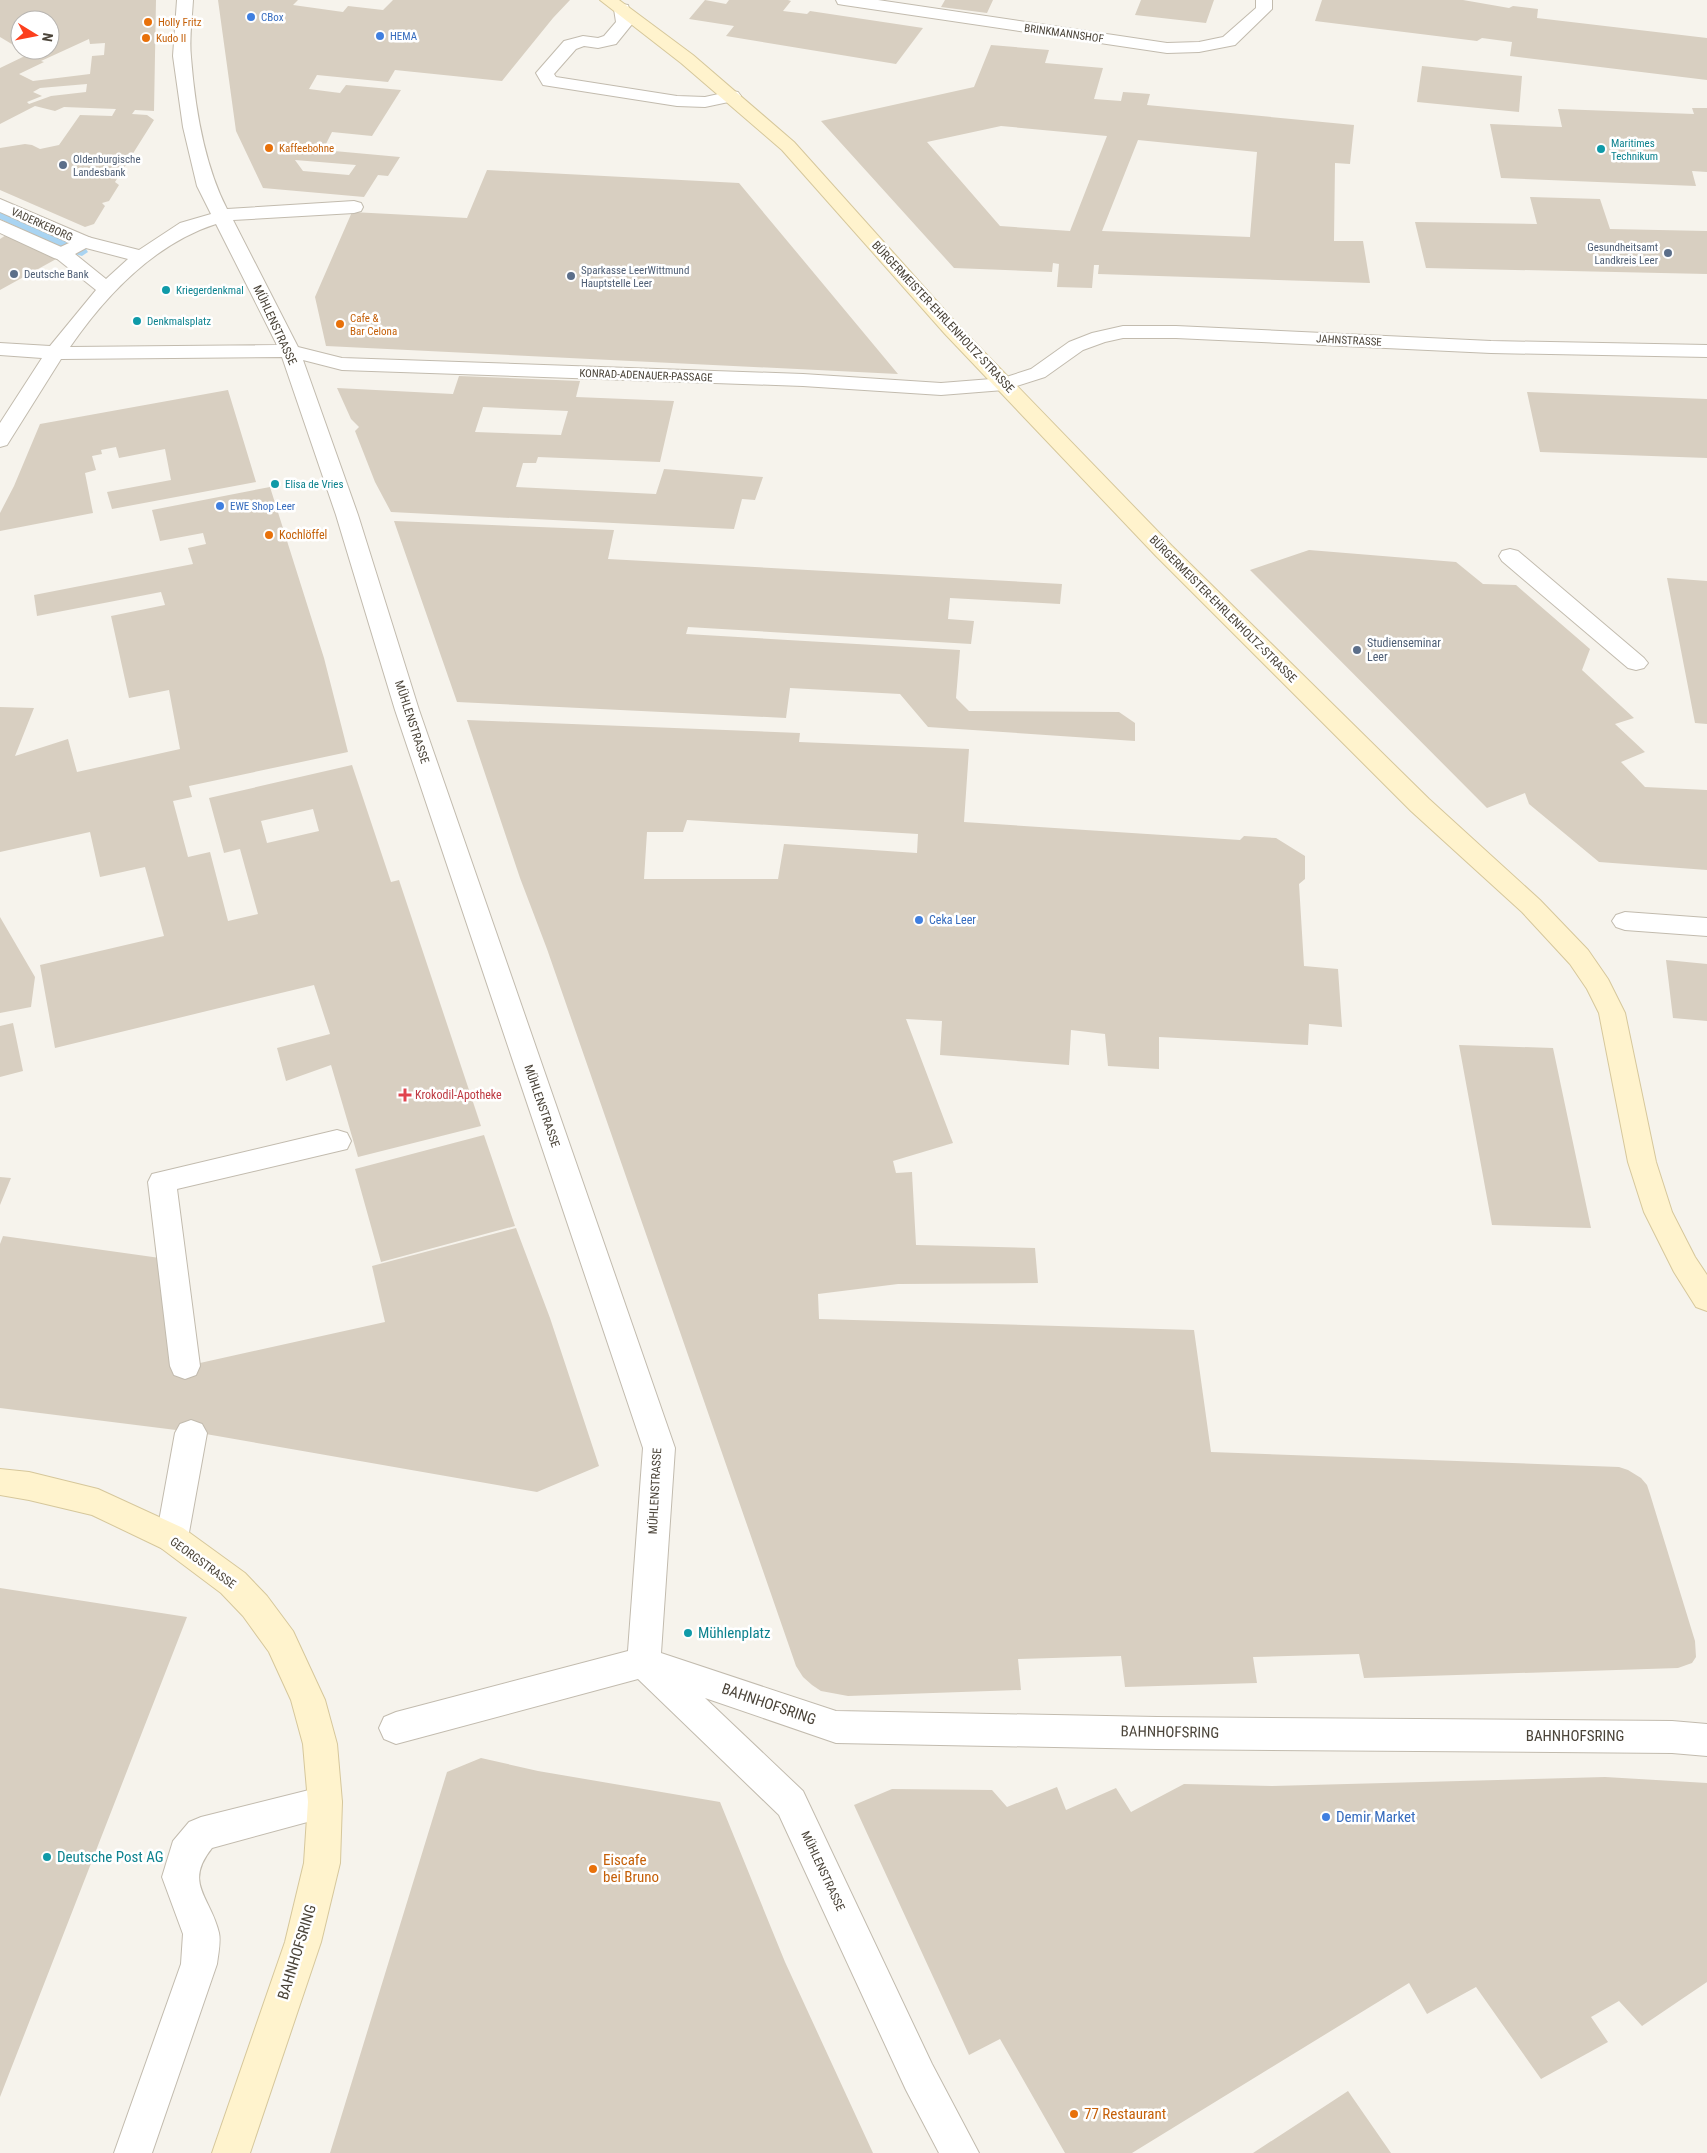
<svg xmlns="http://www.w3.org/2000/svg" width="1707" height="2153" font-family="'Roboto Condensed',sans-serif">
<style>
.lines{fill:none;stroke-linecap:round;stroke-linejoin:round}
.stream{fill:#a9d4f2;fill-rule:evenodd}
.building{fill:#d8cfc1;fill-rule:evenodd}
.service-casing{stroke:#c2bbae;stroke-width:2}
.pedestrian-casing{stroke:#c2bbae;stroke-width:2}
.minor-casing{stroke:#c2bbae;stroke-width:2}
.secondary-casing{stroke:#d6c79b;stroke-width:2}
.service{fill:#fff;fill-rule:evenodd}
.pedestrian{fill:#fff;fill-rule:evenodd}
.minor{fill:#fff;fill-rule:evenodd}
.secondary{fill:#fff3cd;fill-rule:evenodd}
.shop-dot{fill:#3f7fe0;stroke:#fff;stroke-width:2}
.food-dot{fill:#e8710a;stroke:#fff;stroke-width:2}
.culture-dot{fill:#0f9aa8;stroke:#fff;stroke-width:2}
.service-dot{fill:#5c6f8a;stroke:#fff;stroke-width:2}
.health-dot{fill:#e0444e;stroke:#fff;stroke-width:2}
.labels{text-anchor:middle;stroke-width:5;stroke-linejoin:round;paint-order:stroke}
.far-shop-label{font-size:11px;fill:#366cbe;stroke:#fff;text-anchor:start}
.far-food-label{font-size:11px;fill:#c56008;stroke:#fff;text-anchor:start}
.far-street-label{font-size:11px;fill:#4b4439;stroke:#fff}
.far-culture-label{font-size:11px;fill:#0d838f;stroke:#fff;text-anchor:start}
.far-service-label{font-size:11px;fill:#4e5e75;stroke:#fff;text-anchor:start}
.street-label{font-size:12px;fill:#4b4439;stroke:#fff}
.food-label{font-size:12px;fill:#c56008;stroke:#fff;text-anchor:start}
.service-label{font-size:12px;fill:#4e5e75;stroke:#fff;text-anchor:start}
.shop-label{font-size:12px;fill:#366cbe;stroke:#fff;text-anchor:start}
.health-label{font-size:12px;fill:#be3a42;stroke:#fff;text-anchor:start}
.near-culture-label{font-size:15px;fill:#0d838f;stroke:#fff;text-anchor:start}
.near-street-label{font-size:15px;fill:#4b4439;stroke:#fff}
.near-shop-label{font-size:15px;fill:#366cbe;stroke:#fff;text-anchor:start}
.near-food-label{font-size:15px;fill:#c56008;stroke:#fff;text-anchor:start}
</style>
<rect width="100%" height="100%" fill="#f6f3ec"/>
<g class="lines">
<path class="stream" d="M0,211l86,38 2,3 -6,4 -4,-1 -78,-36z"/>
</g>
<path class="building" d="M0,0h156l-2,111 -19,-1 -3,4 15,1 7,5 -39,62 4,3 -10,16 -7,2 3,3 -11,18 -9,3 -85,-37v-42l25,-4 7,1 8,4 19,-4 21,-30 32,1 4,-7 -52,-2 -9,4 -20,-5 -35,18v-56l29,-14 -7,-4h28v-30h-30v29l-20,-12zM89,39l1,5 15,-1 -1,12 -12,1 -2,18 -57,7 -14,-7 25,-12 -3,-1zM87,84l-1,8 -35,4 -22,8 -2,-2 15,-6 -9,-4 7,-4z
M218,0h80l-5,5 50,7 5,-6 35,4 10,-10h177l-17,18 -51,63 -107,-11 -7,12 -71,-7 -8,14 31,4 6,-8 55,5 -29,46 -40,-4 -9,18 77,7 -12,19 -10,-1 -14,22 -101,-9 -27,-57zM295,160l61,5 -7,10 -46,-4z
M705,0l21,4 3,-4h59l3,1 -8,10 24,3 3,-3 113,17 -27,36 -170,-28 8,-10 -45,-7z
M945,0h48l-6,13 -46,-6z
M1141,0h73l-8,23 -71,-8z
M1322,0h141l46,8 4,-2 25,3 -1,9 170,20v42l-197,-24 2,-14 -30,-4 -5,3 -162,-20z
M991,45l58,5 -4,13 58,5 -9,31 27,2 2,-9 14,1 13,1 -3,11 207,20 -4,39 -15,-1 -1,78h29l7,42 -272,-9 1,-9h-5l-2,23 -35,-1 2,-23 -6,-1 -1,9 -98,-4 -133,-147 153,-34zM1001,126l106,10 -37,95 -70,-5 -73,-84zM1138,140l119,12 -7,85 -148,-6z
M1422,66l100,10 -3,36 -102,-10z
M1692,108h15v64l-15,-1 4,15 -195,-8 -11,-54 72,3 -4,-18 136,5z
M487,170l252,13 159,191 -572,-28 -11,-49 37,-85 115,6z
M1530,197l70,2 10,30 97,2v43l-281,-6 -11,-46 122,2z
M6,235l52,23 -58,32v-51z
M459,376l121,5 -4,16 98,4 -14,61 -122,-5 -2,6h-13l-7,24 140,7 8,-25 99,8 -8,23 -13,-1 -8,30 -343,-17 -16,-30 -20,-51 4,-4 -8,-8 -14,-31 116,6zM483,407l85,4 -7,24 -86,-3z
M228,390l28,92 -144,27 -5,-17 64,-12 -6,-31 -46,9 -3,-11 -15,3 1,4 -10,2 4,14 -11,3 8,40 -93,18v-18l14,-27 26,-62z
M1527,392l180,7v59l-167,-6z
M270,487l54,171 24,94 -159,34 3,11 -19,4 15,56 22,-5 18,69 30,-7 -18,-65 -16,4 -15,-55 143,-33 39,117 8,-2 82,246 -123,31 -27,-92 -45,16 -9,-33 53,-14 -16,-49 -259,63 -15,-83 124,-29 -19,-69 -45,10 -10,-45 -90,20v-145l34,1 -19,48 53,-17 9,33 103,-23 -11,-59 -40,8 -18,-82 54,-11 -4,-13 -124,24 -3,-21 159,-31 -5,-16 18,-4 -3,-11 -43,8 -8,-31zM313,809l6,22 -52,12 -6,-22z
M394,521l220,9 -6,29 454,25 -2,20 -110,-6 -2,21 26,2 -3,23 -283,-17 -2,7 274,16 -4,48 13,13 150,1 16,11v18l-207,-14 -28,-33 -110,-6 -4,30 -329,-16z
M1309,550l147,12 27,22 33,1 74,64 -8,21 52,48 -19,6 30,28 -24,10 24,25 62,3v80l-108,-8 -70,-58 -4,-11 -38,15 -237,-238z
M1667,578l40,3v143l-12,-1z
M467,720l333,13 -1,9 170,7 -5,73 276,18 4,-4 32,2 29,18v23l-6,5 5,82 34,3 4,58 -33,-3 -1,21 -149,-8v32l-51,-3 -3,-32 -34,-4 -2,35 -129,-10 2,-34 -36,-2 47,124 -60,18 3,12 16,-1 4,73 119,3 3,35 -140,1 -80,10 1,25 375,11 17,122 408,15 9,3 13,8 6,7 3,9 45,147 1,16 -4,6 -14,5 -314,10 -5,-24 -106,3 4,26 -132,4 -4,-31 -103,3 3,31 -173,6 -27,-5 -9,-6 -9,-8 -7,-11 -249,-717 -27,-71zM687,820l231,14 -1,19 -133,-9 -6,35h-134l3,-47h36z
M0,917l35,60 -4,30 -31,6z
M1666,960l41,4v57l-34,-3z
M13,1023l10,48 -23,6v-51z
M1459,1045l94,3 38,180 -99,-3z
M484,1135l31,91 -134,36 -26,-93z
M0,1177l11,1 -11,27z
M516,1228l34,90 49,148 -62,26 -337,-59 -200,-25v-164l3,-8 157,22 31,107 194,-43 -13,-56z
M0,1588l187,29 -187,480z
M481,1758l57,13 182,31 65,160 88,191h-543l117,-381z
M1605,1777l102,6v199l-65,44 -23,-25 -28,16 17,25 -67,37 -65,-92 -49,27 -18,-31 -277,170h-67l-65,-114 -31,16 -115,-250 38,-16 100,1 15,17 50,-20 9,23 50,-22 15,24 53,-28 88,2z
M1348,2091l43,62h-138z"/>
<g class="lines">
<defs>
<path id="service" d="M622,4l6,1 5,18 -17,21 -18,4 -14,-2 -8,3 -22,25 2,3 121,19 28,1 27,-6 6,1 3,4 -3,4 -33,7 -28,-1 -134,-21 -7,-12 28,-32 19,-5 15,2 6,-2 12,-14 -2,-13 2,-4z
M1510,549l8,2 126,107 4,5 -4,5 -8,2 -8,-2 -126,-107 -3,-5 3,-5z
M337,1130l10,3 4,8 -4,8 -170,40 23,177 -4,9 -11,4 -11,-4 -4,-9 -22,-184 4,-8z
M191,1420l11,4 5,9 -19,105 -5,10 -11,4 -11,-4 -5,-10 19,-105 5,-9z
M325,1786l12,4 5,12 -5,12 -125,34c-29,36 -1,49 7,85 2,9 -1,22 -2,31l-65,189h-38l67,-189 2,-30 -21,-57 11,-36 16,-19 12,-5z"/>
<path id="pedestrian" d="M177,0h16c-1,19 -4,39 -2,57 4,51 13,107 36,152l127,-8 7,2 2,4 -2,4 -7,2 -121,7 65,127 44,11 461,16 138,9 63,-5 7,2 3,4 -3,4 -7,2 -63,5 -138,-9 -461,-16 -39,-10 55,155 61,195 256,738 -14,205 175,58 321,6 12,5 5,11 -5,11 -12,5 -321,-6 -131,-45 98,93 129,273 47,89h-40l-33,-63 -127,-275 -141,-136 -242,65 -12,-5 -5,-11 5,-11 12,-5 232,-61 15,-203 -248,-738 -59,-195 -54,-158 -221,2 -54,86 -7,2v-24l42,-65 -42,-3v-12l50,3 46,-56 -45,-36 3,-4 30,-14 55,14 41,-27 31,-9 -14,-28 -14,-59 -10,-71zM216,224l61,121 -207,2c36,-52 84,-103 146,-123zM86,248l42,11 -22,20 -31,-25z"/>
<path id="minor" d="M836,0h42l289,43 32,-1 24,-5 33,-29v-8h16v9l-37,36 -36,7 -32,1 -323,-48 -6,-1z
M0,199l91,39 3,4 -3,4 -7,2 -7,-2 -77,-34z
M0,220l68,30 3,4 -3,4 -7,2 -7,-2 -54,-25z
M1123,326h53l315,15 216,4v12l-216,-4 -315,-15h-53l-18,4 -22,8 -38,27 -41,13 -7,-2 -3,-4 3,-4 34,-11 38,-27 23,-9z
M1625,912l82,6v18l-82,-6 -9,-3 -4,-6 4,-6z
M1157,1717l515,4 35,3v32l-35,-3 -515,-4 -12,-5 -5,-11 5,-11z"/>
<path id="secondary" d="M600,0h19l74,55 101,87 165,184 213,220 257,253 111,101 48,50 20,29 17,34 31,149 16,50 23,45 12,18v36l-11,-4 -22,-35 -30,-60 -16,-50 -29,-149 -12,-24 -17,-25 -48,-52 -111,-101 -255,-255 -211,-222 -163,-184 -101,-87z
M0,1469l29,3 69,17 85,39 62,45 22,23 26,35 32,69 12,44 5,58 -2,61 -19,79 -71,211h-38l73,-211 19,-79 4,-61 -5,-58 -12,-44 -22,-48 -26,-36 -22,-23 -60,-45 -69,-33 -63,-15 -29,-5z"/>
</defs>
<use href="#service" class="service-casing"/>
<use href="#pedestrian" class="pedestrian-casing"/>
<use href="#minor" class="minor-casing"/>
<use href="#secondary" class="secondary-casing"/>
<use href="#service" class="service"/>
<use href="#pedestrian" class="pedestrian"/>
<use href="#minor" class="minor"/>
<use href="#secondary" class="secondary"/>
</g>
<g class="shop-dot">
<circle cx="251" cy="17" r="5"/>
<circle cx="380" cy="36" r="5"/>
<circle cx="220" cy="506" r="5"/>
<circle cx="919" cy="920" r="5"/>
<circle cx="1326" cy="1817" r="5"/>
</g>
<g class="food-dot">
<circle cx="148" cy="22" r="5"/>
<circle cx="146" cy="38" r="5"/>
<circle cx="269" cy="148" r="5"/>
<circle cx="340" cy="324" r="5"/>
<circle cx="269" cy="535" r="5"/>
<circle cx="593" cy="1869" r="5"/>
<circle cx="1074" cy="2114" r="5"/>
</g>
<g class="culture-dot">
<circle cx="1601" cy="149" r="5"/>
<circle cx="166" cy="290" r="5"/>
<circle cx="137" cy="321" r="5"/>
<circle cx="275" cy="484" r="5"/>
<circle cx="688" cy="1633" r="5"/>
<circle cx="47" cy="1857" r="5"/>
</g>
<g class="service-dot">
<circle cx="63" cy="165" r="5"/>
<circle cx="1668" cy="253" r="5"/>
<circle cx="14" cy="274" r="5"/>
<circle cx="571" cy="276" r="5"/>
<circle cx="1357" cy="650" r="5"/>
</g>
<path class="health-dot" d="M402.5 1087.5h5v5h5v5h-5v5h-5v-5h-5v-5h5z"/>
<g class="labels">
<g class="far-shop-label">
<text x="261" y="21">CBox</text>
<text x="390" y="40">HEMA</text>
<text x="230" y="510">EWE Shop Leer</text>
</g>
<g class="far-food-label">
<text x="158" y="26">Holly Fritz</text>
<text x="156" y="42">Kudo II</text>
<text x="279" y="152">Kaffeebohne</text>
<text x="350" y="322">Cafe &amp;<tspan x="350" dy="13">Bar Celona</tspan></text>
</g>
<g class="far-street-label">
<text transform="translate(1064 33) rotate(8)" y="4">BRINKMANNSHOF</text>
<text transform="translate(42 224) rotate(24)" y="4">VADERKEBORG</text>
<text transform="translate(1349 340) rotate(3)" y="4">JAHNSTRASSE</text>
<text transform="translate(646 375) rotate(2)" y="4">KONRAD-ADENAUER-PASSAGE</text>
</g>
<g class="far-culture-label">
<text x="1611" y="147">Maritimes<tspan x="1611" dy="13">Technikum</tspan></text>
<text x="176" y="294">Kriegerdenkmal</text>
<text x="147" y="325">Denkmalsplatz</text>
<text x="285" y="488">Elisa de Vries</text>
</g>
<g class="far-service-label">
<text x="73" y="163">Oldenburgische<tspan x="73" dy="13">Landesbank</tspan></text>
<text x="1658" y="251" text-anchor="end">Gesundheitsamt<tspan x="1658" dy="13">Landkreis Leer</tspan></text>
<text x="581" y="274">Sparkasse LeerWittmund<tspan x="581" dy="13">Hauptstelle Leer</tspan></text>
<text x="24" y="278">Deutsche Bank</text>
</g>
<g class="street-label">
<text transform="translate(943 317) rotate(47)" y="4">BÜRGERMEISTER-EHRLENHOLTZ-STRASSE</text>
<text transform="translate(275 325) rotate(65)" y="4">MÜHLENSTRASSE</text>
<text transform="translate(1223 609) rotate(45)" y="4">BÜRGERMEISTER-EHRLENHOLTZ-STRASSE</text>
<text transform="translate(412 722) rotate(72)" y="4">MÜHLENSTRASSE</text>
<text transform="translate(542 1106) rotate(71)" y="4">MÜHLENSTRASSE</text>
<text transform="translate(655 1491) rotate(-87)" y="4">MÜHLENSTRASSE</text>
<text transform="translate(203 1563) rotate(36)" y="4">GEORGSTRASSE</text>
<text transform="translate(823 1871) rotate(65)" y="4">MÜHLENSTRASSE</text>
</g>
<g class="food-label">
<text x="279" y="539">Kochlöffel</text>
</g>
<g class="service-label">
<text x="1367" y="647">Studienseminar<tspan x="1367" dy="14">Leer</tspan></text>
</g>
<g class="shop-label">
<text x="929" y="924">Ceka Leer</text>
</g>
<g class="health-label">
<text x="415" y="1099">Krokodil-Apotheke</text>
</g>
<g class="near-culture-label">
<text x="698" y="1638">Mühlenplatz</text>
<text x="57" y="1862">Deutsche Post AG</text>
</g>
<g class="near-street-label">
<text transform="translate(769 1704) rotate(19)" y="5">BAHNHOFSRING</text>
<text transform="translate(1170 1732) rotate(1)" y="5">BAHNHOFSRING</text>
<text x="1575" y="1741">BAHNHOFSRING</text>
<text transform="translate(297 1952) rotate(-73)" y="5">BAHNHOFSRING</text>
</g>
<g class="near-shop-label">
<text x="1336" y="1822">Demir Market</text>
</g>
<g class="near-food-label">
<text x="603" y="1865">Eiscafe<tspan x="603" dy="17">bei Bruno</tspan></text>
<text x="1084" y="2119">77 Restaurant</text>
</g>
</g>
<g transform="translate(35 35) rotate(100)"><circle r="24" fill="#ffffff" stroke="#b7b4b0"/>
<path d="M0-4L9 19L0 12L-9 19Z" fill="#fc3f1d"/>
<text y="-8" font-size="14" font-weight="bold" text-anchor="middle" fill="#4b4439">N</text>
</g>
</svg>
